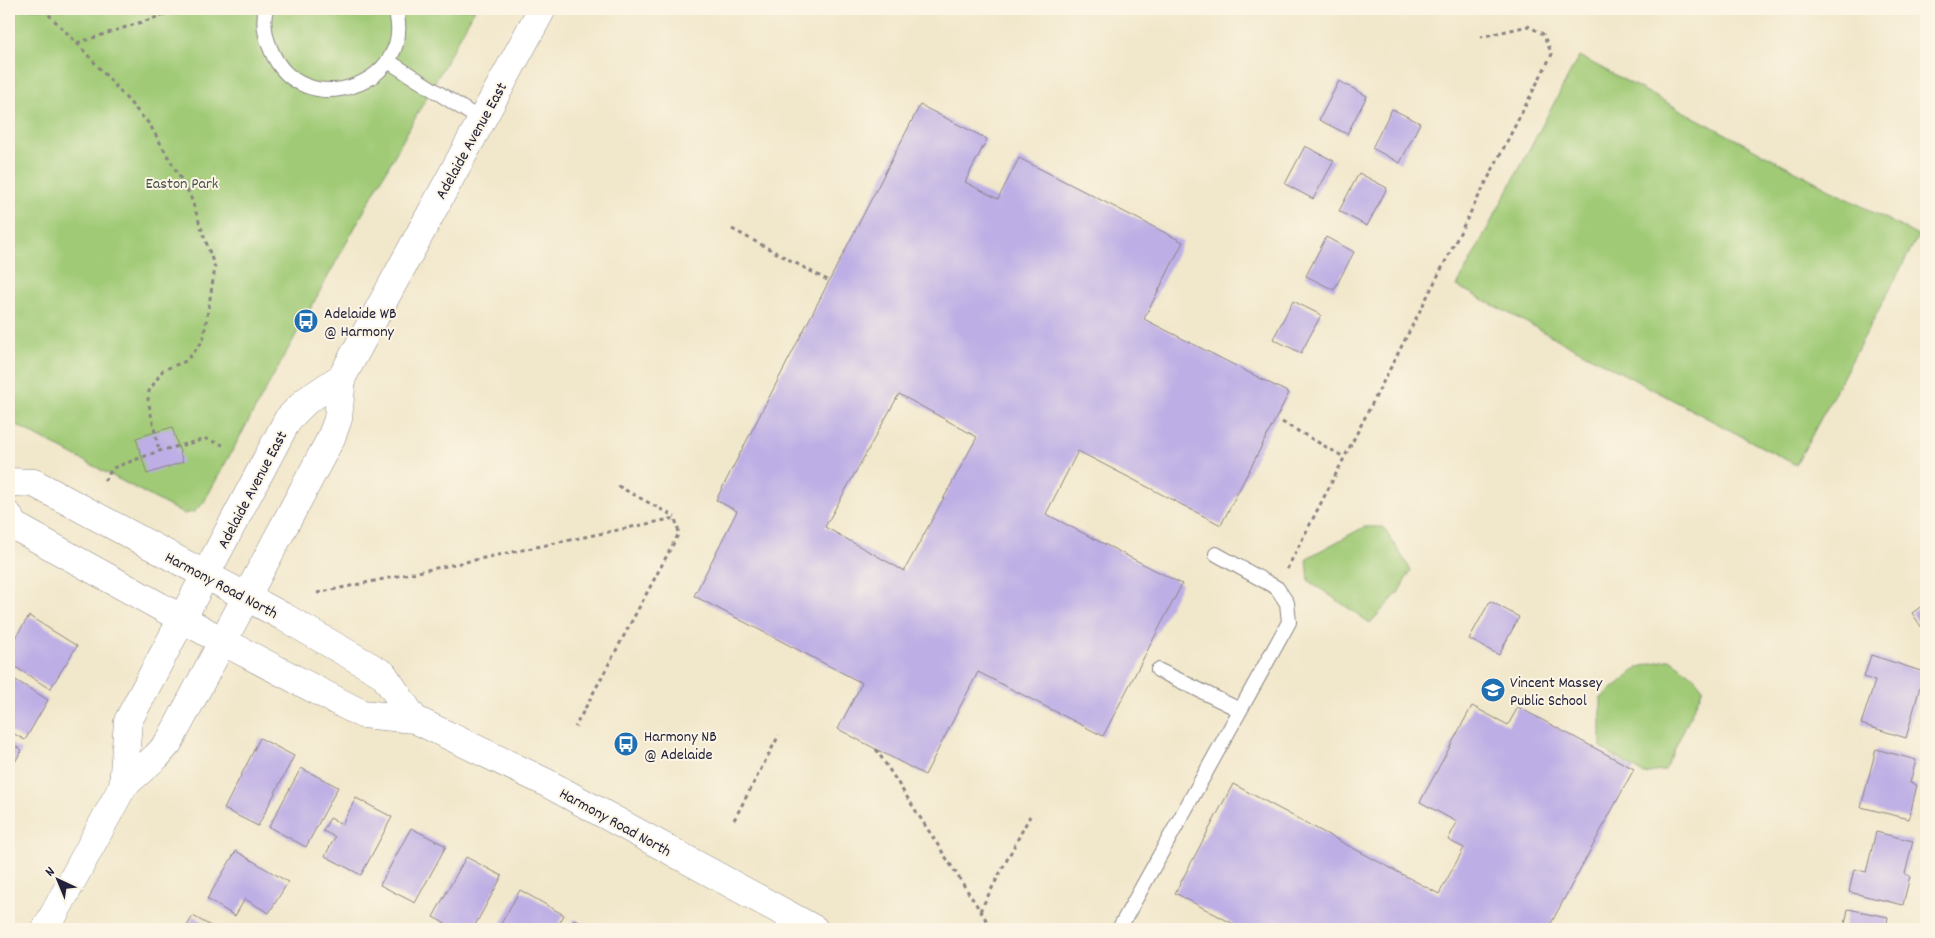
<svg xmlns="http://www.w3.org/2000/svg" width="1935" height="938" font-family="Dekko,sans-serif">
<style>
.green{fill:#a0ca76;stroke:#617658}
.building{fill:#bdaee5;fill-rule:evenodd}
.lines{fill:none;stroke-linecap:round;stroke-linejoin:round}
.lane-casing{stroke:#8a8483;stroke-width:16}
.secondary-casing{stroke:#8a8483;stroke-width:29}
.path{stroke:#8a8483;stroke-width:3;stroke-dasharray:4 4;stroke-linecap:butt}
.lane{stroke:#fff;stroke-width:14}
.secondary{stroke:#fff;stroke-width:28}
.labels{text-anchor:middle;stroke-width:4;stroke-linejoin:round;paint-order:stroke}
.street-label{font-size:16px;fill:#22223b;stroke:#fcf5e5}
.park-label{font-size:16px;fill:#48544d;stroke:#fcf5e5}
.poi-label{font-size:16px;fill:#22223b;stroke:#fcf5e5;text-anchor:start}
</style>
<rect width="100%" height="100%" fill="#fcf5e5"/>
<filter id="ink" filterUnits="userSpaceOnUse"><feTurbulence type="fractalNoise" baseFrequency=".02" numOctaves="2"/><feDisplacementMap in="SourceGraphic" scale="10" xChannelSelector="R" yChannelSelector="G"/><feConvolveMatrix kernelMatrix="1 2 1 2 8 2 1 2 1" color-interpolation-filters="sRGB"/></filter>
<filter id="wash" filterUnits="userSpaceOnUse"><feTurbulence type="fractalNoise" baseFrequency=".0096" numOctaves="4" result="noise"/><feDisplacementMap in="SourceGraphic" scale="20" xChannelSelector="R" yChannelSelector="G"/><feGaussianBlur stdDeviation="1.12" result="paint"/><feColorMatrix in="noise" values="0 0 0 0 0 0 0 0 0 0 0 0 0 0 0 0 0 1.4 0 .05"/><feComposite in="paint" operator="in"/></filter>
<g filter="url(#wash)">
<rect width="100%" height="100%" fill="#f1e7cb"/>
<path class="green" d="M9,9h466l-271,493 -10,10 -10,2 -175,-93z
M1579,56l339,180 -122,229 -339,-179z
M1364,527h19l28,43 -13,23 -28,30 -61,-42 -2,-23z
M1670,659l23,17 10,12 -38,82 -21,4 -43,-26v-50l38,-31z"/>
<g id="blocks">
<path class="building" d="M1339,81l28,15 -20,38 -28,-14z
M920,105l67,34 -22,43 33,17 21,-41 164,84 -39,77 145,74 -68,132 -143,-74 -32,63 136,70 -79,152 -125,-64 -53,103 -87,-46 24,-46 -168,-87 43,-85 -21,-11zM899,394l78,43 -73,134 -79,-44z
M1392,109l28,14 -20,40 -28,-15z
M1305,146l29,15 -21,38 -28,-15z
M1359,173l28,15 -20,38 -28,-15z
M1326,237l28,15 -20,38 -28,-14z
M1293,301l28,14 -20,38 -28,-14z
M172,427l11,35 -36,12 -11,-36z
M1490,601l29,16 -20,38 -30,-16z
M1926,603v31l-14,-21z
M29,616l48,30 -27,43 -41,-26v-16z
M1871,655l53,17 -18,66 -45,-14 14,-43 -11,-4z
M9,676l39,24 -23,40 -16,-9z
M1472,706l36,19 10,-18 116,62 -86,160h-305l-68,-36 58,-109 206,110 25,-46 -16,-8 9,-18 -37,-20z
M260,738l34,18 -36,70 -34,-17z
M9,743l13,7 -13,22z
M1876,749l40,11 -6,23 7,2 -8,34 -48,-12z
M301,768l37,19 -32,60 -37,-20z
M356,798l36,19 -31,58 -36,-19 10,-19 -12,-6 7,-13 12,6z
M411,828l35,18 -31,57 -35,-18z
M1876,832l37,9 -8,33 5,2 -7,29 -54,-13 5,-23 12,3z
M236,851l52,31 -19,31 -24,-14 -10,17 -28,-17z
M466,857l36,19 -29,53h-17l-23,-12z
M520,890l44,25 -8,14h-58z
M1848,909l40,8 -2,12h-42z
M193,916l23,13h-31z
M574,919l19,10h-24z"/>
</g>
</g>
<g filter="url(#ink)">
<use href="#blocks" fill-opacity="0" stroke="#8a8483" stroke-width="1"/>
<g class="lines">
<defs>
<path id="lane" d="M266,9c-4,14 -1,27 5,41 31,76 148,33 124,-41
M388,61l93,59
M1158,670l82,40
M1119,929l170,-307 -2,-19 -10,-15 -61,-34"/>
<path id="secondary" d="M9,482l25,1 250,134 99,57 31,45
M9,516l2,8 213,118 138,72 52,5 131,63 269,147
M123,786l5,-65 160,-302 18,-18 36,-24
M46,929l77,-143 34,-30 12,-14 162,-304 7,-19 4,-42 200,-368"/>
</defs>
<use href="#lane" class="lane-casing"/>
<use href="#secondary" class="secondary-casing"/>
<path class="path" d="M43,9l34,34 73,82 40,70 25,73 -12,73 -17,20 -23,9 -14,21 -1,9 11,51
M77,43l105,-34
M732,229l97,52
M1282,422l62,35
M104,481l9,-13 46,-17 47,-12 17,6
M618,486l57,31
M1287,569l265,-515 -9,-20 -15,-8 -47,11
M317,593l358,-75 4,15 -104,194
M876,749l116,180
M734,820l45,-85
M980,911l50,-95"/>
<use href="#lane" class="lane"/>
<use href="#secondary" class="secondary"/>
</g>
</g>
<defs>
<symbol id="bus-disc" viewBox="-11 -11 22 22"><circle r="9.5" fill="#1f6fb2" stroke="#fcf5e5"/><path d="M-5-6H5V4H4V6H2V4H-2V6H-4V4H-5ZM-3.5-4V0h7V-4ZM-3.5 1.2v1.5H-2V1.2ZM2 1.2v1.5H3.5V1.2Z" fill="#fff"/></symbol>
<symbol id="school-disc" viewBox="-11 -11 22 22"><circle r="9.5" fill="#1f6fb2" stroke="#fcf5e5"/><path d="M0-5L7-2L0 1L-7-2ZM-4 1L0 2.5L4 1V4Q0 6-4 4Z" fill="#fff"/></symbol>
</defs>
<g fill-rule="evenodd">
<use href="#bus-disc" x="292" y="307" width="28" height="28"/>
<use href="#school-disc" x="1479" y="676" width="28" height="28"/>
<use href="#bus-disc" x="612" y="730" width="28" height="28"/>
</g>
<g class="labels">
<g class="street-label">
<text transform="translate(470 140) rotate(-61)" y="6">Adelaide Avenue East</text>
<text transform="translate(251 489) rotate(-62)" y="6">Adelaide Avenue East</text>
<text transform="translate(222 584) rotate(28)" y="6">Harmony Road North</text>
<text transform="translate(616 821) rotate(29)" y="6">Harmony Road North</text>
</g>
<g class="park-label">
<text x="182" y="188">Easton Park</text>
</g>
<g class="poi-label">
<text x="324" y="318">Adelaide WB<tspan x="324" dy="18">@ Harmony</tspan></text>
<text x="1510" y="687">Vincent Massey<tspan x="1510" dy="18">Public School</tspan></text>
<text x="644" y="741">Harmony NB<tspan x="644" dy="18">@ Adelaide</tspan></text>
</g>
</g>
<rect width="1935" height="938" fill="none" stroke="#fcf5e5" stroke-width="30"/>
<g transform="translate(58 880) rotate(316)" stroke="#fcf5e5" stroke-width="4" paint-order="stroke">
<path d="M0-4L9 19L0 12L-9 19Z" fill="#22223b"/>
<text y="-8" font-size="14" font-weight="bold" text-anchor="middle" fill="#22223b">N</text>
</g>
</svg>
